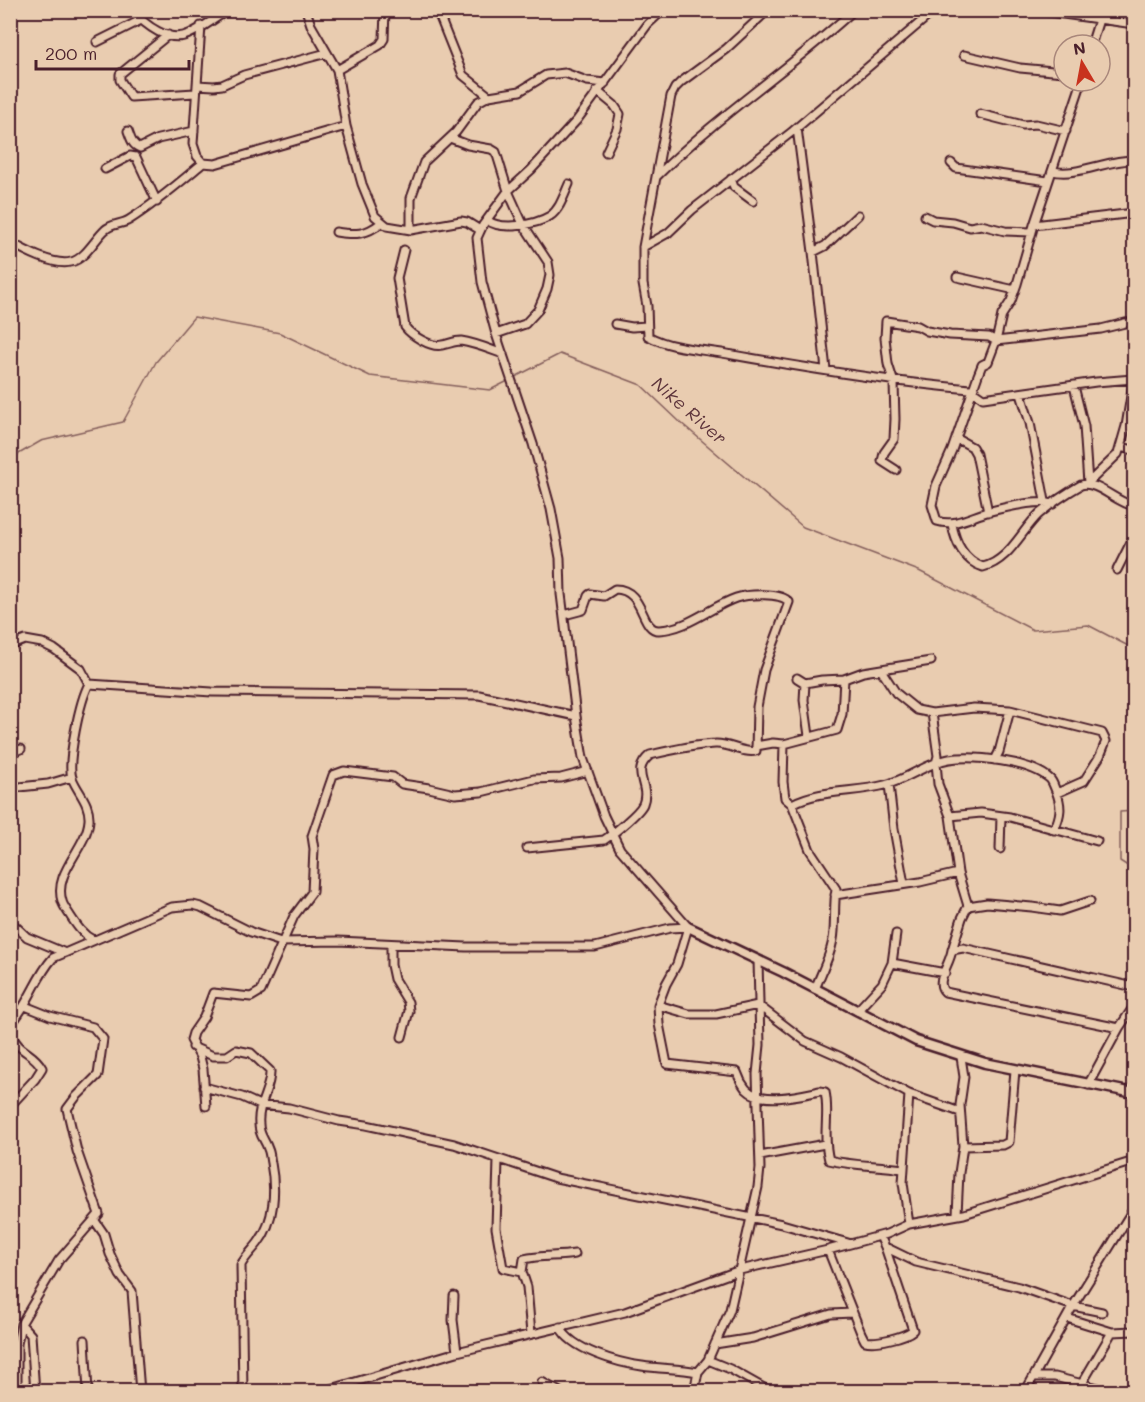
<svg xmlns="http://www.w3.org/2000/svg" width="1145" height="1402" font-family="Mali,sans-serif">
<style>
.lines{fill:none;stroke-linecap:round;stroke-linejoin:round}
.stream{stroke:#845e5b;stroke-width:1.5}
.minor-casing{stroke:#4a1f2b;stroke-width:11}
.major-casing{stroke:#4a1f2b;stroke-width:13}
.minor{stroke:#e9ccb0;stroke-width:7}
.major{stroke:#e9ccb0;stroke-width:8}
.labels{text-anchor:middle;stroke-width:5;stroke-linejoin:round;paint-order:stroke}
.water-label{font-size:18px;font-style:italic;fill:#5d343b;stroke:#e9ccb0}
</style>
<rect width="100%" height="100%" fill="#e9ccb0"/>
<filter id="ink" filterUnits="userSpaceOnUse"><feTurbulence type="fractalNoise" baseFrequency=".0167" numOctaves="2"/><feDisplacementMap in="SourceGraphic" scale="12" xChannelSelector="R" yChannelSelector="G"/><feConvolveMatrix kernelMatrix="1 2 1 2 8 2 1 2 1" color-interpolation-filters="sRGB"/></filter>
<g filter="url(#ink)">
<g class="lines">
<path class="stream" d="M515,377l45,-23 81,31 39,37 123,105 116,44 114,59 55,-5 46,24
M10,459l31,-18 82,-19 33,-60 38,-45 86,16 90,43 120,14 18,-9
M1134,811l-14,1v49l14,9"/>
<defs>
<path id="minor" d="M132,10c13,15 37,34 57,24 14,-6 27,-17 40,-24
M306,10l5,15 26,45 9,56 16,58 13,32 12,10 24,4 50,-9 6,1 13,8
M437,10l26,65 26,21
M663,10l-15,14 -71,96 -46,50 -23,21 -25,34 -6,13 5,44 14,52 37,110 18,65 9,49 1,36 15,122 7,42 21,58 16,33 68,78
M768,10l-42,39 -45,33 -6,6 -4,8 -28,151v37l4,22 1,30c26,14 57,13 85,19 78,14 158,27 237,34l13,9 113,-16 37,-3
M1035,10l99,14
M201,26l-8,118 4,12 6,7 12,1 131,-38
M168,35l-48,39v6l11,17 64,-4
M97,42l44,-22
M1091,45l11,-35
M964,55l56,13 44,4
M337,70l43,-25 4,-6 1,-29
M197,85l17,1 8,-1 22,-10 83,-22
M597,91l17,14 6,9 -3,15 -11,23
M980,114l43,11 13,-1 30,7
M797,128l16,124 13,118
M128,131c3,8 4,14 12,17l18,-9 36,-8
M450,138l18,7 23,4 5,3 12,39 15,33 25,38 2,13 -3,14 -9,21 -13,14 -29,10
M951,163l5,5 92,13
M105,169l25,-13 6,1 21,45
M1053,171c23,6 56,-12 81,-11
M657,176c61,-61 134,-108 197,-166
M731,179l3,8 19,14
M925,216l8,4 20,2 17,5 11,-2 24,6 27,1
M487,220c14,11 48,5 63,-4 10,-7 14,-21 19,-32
M1034,225l100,-12
M411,230v-32l13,-36 32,-30 22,-30 11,-6 31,-5 26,-16 10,-1 9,-1 22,8 18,2
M336,232c19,3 30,3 45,-9
M10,242c15,9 44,24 61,20 14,-3 24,-23 34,-32 7,-7 16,-5 24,-10 27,-17 50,-37 74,-57
M643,247l25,-14 24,-23 101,-79 142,-121
M404,250l-7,28 8,49c6,8 26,21 37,18 7,-1 12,-4 19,-4 14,2 28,8 42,13
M813,252l12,-6 33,-31
M957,277l58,13
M615,324l17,3 15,-1
M1074,386l10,40 4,57
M1021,394l9,29 15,78
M956,438l16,9 4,7 12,58
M1120,447l14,3
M896,470l-14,-9 2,-8 10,-14 1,-20 -1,-36 -6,-19 -3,-26 1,-17 32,5 9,5 23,4 39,2 7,4 105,-12 24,-6 9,-1
M1088,483l30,-29 8,-28 8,-48
M1053,504c-15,-5 -50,4 -66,8 -17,5 -33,15 -50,9l-5,-16 4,-19 16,-36 26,-75 4,-10 6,-3 8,-21 6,-26 9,-14 6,-17 17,-59 48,-144
M952,524c3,18 12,37 31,43 26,-6 38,-36 56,-53 13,-11 28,-21 42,-29 15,-5 36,18 53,21
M1117,570l17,-34
M10,646l15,-6 17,3 12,6 27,20 8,15
M881,670l15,23 21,17 15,3 42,-5 36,2 92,23 4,8 -6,15 -16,25 -27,12
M797,678l8,5 17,-3 22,-1 19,-7 68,-11
M805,683l-1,17 5,36
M932,713l6,43 -2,7 2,21 12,32 8,57 10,33 -6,12 -10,32
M784,744l-1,38 2,16 7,6 18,46 26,39c-2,14 -1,28 -2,42 -1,20 -12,40 -19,58
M756,746l17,-3 11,1 53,-14 5,-16 2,-35
M10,753l11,-4
M995,760l4,-8 11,-42
M889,784l5,45 10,55
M10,788l38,-4 24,-7
M792,804c28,-15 62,-11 93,-19 22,-5 41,-22 64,-26 25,-4 81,2 101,20 3,3 4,8 6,12 6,15 5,24 -2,39
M950,816l31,-3 29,4 87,24
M527,848l77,-8c9,-6 35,-27 39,-36 8,-20 -14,-31 7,-49 21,-5 44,-10 65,-11 14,-1 28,10 41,7l1,-44 7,-37 25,-68c-8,-10 -41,-8 -53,-4 -26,9 -48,31 -77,32 -19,1 -14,-41 -44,-41l-11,7 -14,-2 -2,2 -5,14 -19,5
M1000,849l1,-33
M835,895l85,-13 38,-9
M968,906l19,-3 45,4 28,4 30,-10
M10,921l17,16 36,15
M688,927l-11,37 -11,20 -8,21 1,19 8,40 70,8c2,6 5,12 9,17 15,16 55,6 74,2l5,1c5,22 -3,43 4,68 25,6 49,5 74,9
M93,940c-10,-5 -16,-14 -22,-23 -3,-5 -8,-11 -9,-16 -9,-29 25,-53 27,-81 1,-17 -11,-27 -17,-42 -5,-17 8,-78 17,-94l123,8 267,3 97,21
M391,944v21l3,14 14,23 1,9 -7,26
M892,963l53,10
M658,1005l31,9h27l42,-9 47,36 36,16 68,37 51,18
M857,1011l25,-27 10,-21 4,-29
M10,1025c19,-20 25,-47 43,-67l119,-51 21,-2 8,2 50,25 30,10 57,-1 128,6h129l75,-19 18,-1
M1119,1028l-174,-36c-11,-10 5,-27 7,-42l11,-2 171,39
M10,1032c9,22 23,19 32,36l-7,11 -25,27
M193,1047l20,9h14l9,-6 15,3 19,18c1,18 -13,33 -11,53 0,12 6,15 9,25 2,4 2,10 3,14 5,26 4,58 -13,80 -6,8 -12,13 -17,22l2,127
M1088,1085l31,-57 15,-22
M204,1087l38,10 18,8 29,3 50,13 27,4 88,19 102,34 226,46 66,19
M909,1094l-6,89 6,41
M206,1106l-3,-37 -3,-12 -9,-17 2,-7 11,-16 9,-24 38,4 10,-6 33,-75 18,-24 2,-43 -2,-13 21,-61 11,-4 49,6 9,7 27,4 26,6 26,-2 53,-13 27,-1 27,-7
M963,1146l40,-1 6,-3 6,-72
M760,1156l65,-12
M498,1160l-2,68 7,40 19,4 5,15 4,47
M957,1214l2,-41 4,-27 -3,-41 4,-28 -3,-20
M95,1221l9,13 6,20 10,21 12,16 8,101
M880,1236l5,11 31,15 103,25 54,19 29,6
M828,1250l33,83 4,8c10,3 40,-4 48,-11l-28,-83
M522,1272l2,-13c17,-4 33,-2 51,-5
M454,1296l-1,24 4,32
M1067,1318l45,14
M21,1324l10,11 4,57
M560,1327c11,23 59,36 82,39 19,3 37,2 56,6
M85,1340l3,52
M715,1344l38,-6 78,-24 21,-1
M708,1360l22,9 41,23
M1034,1377h21l59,15
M542,1382l18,10
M17,1392v-48l4,-20 38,-64 40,-46 -22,-63 -10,-42 9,-12 22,-22 5,-36 -10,-12 -43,-11 -25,-10
M321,1392l136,-40 168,-40 115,-42 88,-20 59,-16 22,-10 55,-10 170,-53
M694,1392l4,-20 10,-12 22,-50 28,-123 2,-19 -3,-94 3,-29 -2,-85
M1025,1392l48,-86 61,-98
M1077,1392l35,-60 22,-1"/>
<path id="major" d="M688,927l95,45 133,69 69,22 149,30"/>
</defs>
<use href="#minor" class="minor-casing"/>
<use href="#major" class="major-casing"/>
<use href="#minor" class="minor"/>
<use href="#major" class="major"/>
</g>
</g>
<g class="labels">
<g class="water-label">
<text transform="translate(689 411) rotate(41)" y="6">Nike River</text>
</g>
</g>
<rect width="1145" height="1402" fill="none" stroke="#e9ccb0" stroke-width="36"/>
<rect x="18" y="18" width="1109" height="1366" fill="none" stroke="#4a1f2b" stroke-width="2" filter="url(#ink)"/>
<g transform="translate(1082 63) rotate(350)"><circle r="28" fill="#e9ccb0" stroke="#a9877b" stroke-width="1.5"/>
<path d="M0-4.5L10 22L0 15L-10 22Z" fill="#c8321e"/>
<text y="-9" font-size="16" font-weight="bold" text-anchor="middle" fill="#4a1f2b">N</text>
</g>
<path d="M36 60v9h153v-9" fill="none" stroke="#4a1f2b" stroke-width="3"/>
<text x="45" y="60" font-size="18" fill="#4a1f2b" stroke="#e9ccb0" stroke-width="4.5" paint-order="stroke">200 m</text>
</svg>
